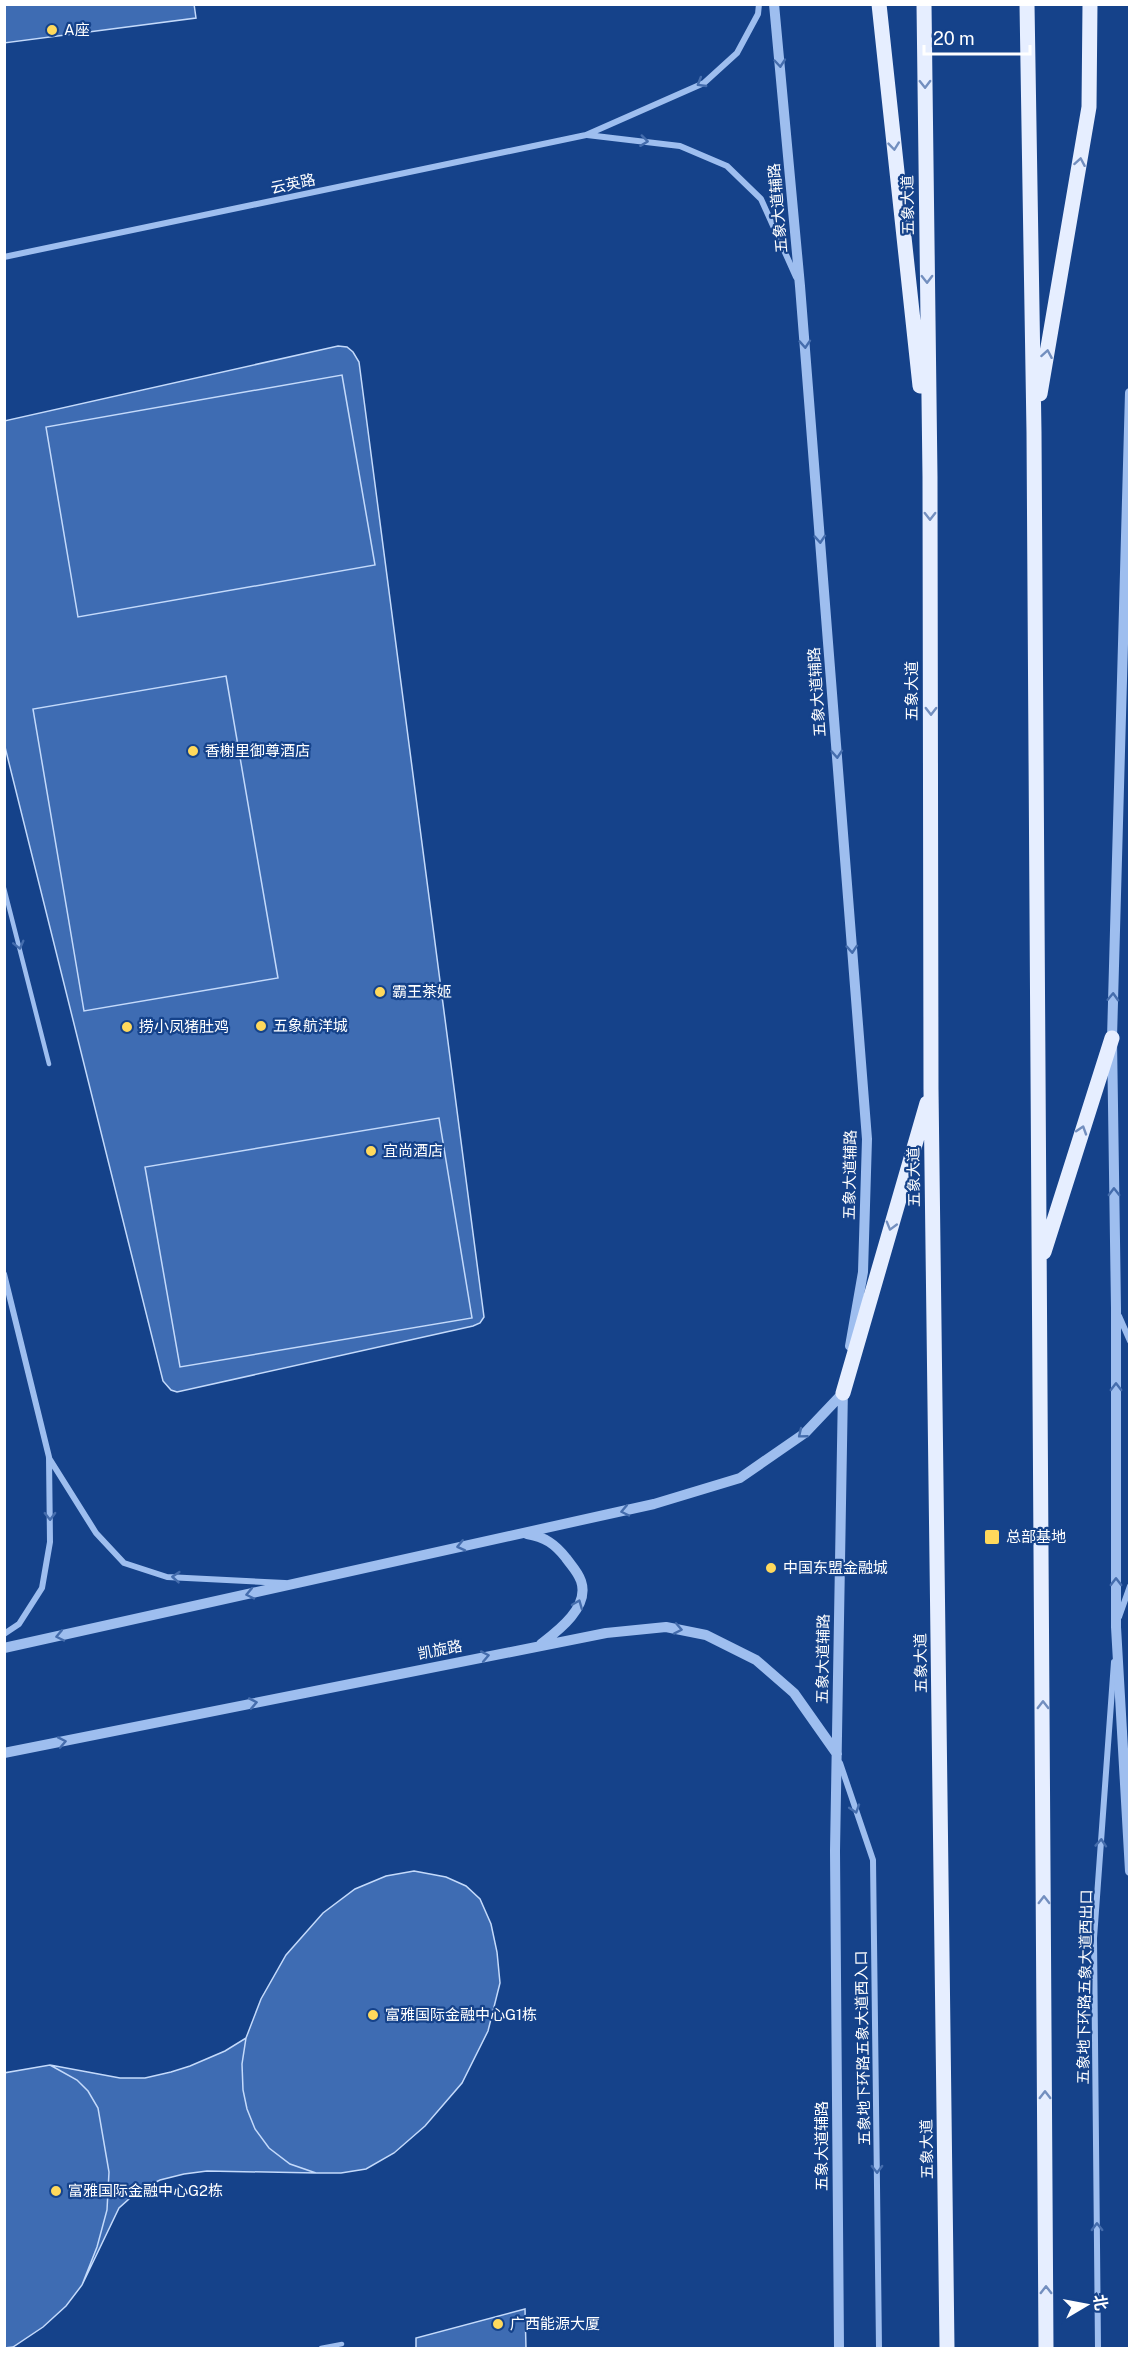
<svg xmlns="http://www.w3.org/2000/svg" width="1134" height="2353" font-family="'Public Sans','Noto Sans SC',sans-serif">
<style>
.building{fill:#3e6cb3;stroke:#c4dafb;stroke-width:1.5}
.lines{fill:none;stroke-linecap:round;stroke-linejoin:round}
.service{stroke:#9ebeef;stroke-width:4.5}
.minor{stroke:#9ebeef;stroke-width:6}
.tertiary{stroke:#9ebeef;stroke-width:10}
.primary{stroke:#e6eeff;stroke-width:15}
.oneway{stroke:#456dad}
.oneway2{stroke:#738fbf}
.poi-dot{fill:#ffd95c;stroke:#15428a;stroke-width:2}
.labels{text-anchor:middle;stroke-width:4.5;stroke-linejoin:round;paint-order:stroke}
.poi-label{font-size:15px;fill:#fff;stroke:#15428a;text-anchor:start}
.street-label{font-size:15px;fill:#fff;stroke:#15428a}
</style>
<rect width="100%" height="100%" fill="#15428a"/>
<path class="building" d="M4,4h190l2,14 -192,25z
M338,346l9,1 6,5 6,10 125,955 -4,6 -7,3 -296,66 -6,-2 -8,-9 -159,-638v-322z
M342,375l33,190 -297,52 -32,-190z
M226,676l52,302 -194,33 -51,-302z
M439,1118l33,200 -292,49 -35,-200z
M414,1871l32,6 20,9 14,13 11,25 6,28 3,31 -12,48 -26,52 -37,43 -31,27 -28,16 -25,4h-25l-26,-9 -21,-16 -14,-19 -8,-20 -4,-19 -1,-26 4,-26 15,-39 25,-44 37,-42 32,-24 31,-13z
M246,2038l-4,26 1,26 4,19 8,20 14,19 21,16 26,9 -109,-2 -23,3 -24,6 -22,11 -19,17 -37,77 15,-38 10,-37 2,-38 -11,-64 -10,-17 -11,-11 -27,-15 70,13h25l26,-6 19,-6 35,-15z
M50,2065l27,15 11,11 10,17 11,64 -2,38 -10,37 -15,38 -16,21 -23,21 -30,20 -9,1v-275z
M525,2309l1,39h-110v-10z"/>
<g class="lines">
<path class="service" d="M4,888l45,176
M321,2348l21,-4"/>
<path class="minor" d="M587,135l93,11 47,20 34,33 35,78
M4,257l582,-122 118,-52 33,-30 21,-39 1,-10
M4,1274l45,183 1,85 -8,46 -23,36 -15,10
M1119,1316l11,25
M49,1458l47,75 28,30 43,14 118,6
M1119,1617l11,-31
M840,1763l33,97 6,488
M1098,2348l-4,-410 20,-276"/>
<path class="tertiary" d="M774,4l26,282 67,853 -4,133 -13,74
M1130,393l-18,645 4,270v319l14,244
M527,1534c18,3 28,10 39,24 5,7 12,14 15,23 9,26 -23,50 -40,63
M4,1648l650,-144 86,-26 65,-45 38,-40
M4,1753l602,-120 60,-6 40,8 50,25 38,33 43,61
M839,2348l-4,-497 8,-463"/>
<path class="primary" d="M879,4l41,382
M924,4l6,473 1,612 16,1259
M1027,4l7,428 12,1916
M1040,394l49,-287 1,-103
M1044,1252l68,-214
M843,1393l84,-290"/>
</g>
<defs><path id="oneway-chevron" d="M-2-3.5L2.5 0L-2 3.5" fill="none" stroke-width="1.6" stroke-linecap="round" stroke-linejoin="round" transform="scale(1.5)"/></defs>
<g class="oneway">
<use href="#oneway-chevron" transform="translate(780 63) rotate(85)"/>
<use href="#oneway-chevron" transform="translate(701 83) rotate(149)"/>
<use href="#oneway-chevron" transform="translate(644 141) rotate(7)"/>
<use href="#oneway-chevron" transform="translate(805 344) rotate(86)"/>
<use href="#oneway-chevron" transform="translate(820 539) rotate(86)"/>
<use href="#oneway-chevron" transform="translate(837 754) rotate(86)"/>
<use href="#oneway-chevron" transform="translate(19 945) rotate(76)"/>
<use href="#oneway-chevron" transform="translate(852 949) rotate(86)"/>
<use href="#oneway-chevron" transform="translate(1113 997) rotate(-88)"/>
<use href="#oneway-chevron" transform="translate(1114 1192) rotate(-91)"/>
<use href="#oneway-chevron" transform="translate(1116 1387) rotate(-90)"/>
<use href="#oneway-chevron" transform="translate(802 1434) rotate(141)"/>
<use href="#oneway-chevron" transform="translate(625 1511) rotate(168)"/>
<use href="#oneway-chevron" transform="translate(50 1516) rotate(89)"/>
<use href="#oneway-chevron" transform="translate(461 1546) rotate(167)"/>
<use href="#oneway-chevron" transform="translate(176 1577) rotate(-176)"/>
<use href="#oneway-chevron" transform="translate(1116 1582) rotate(-90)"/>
<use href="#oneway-chevron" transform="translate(250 1594) rotate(168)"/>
<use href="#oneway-chevron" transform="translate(578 1604) rotate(-68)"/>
<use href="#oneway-chevron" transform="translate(678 1629) rotate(11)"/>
<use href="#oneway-chevron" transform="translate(60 1636) rotate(168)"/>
<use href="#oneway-chevron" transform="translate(485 1656) rotate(-11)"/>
<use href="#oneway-chevron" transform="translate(253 1703) rotate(-11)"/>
<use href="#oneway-chevron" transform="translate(62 1742) rotate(-11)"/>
<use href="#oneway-chevron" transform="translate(855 1809) rotate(72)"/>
<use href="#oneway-chevron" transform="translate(1101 1843) rotate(-86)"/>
<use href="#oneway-chevron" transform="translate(877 2169) rotate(89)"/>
<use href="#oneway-chevron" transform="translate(1097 2227) rotate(-91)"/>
</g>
<g class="oneway2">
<use href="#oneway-chevron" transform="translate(925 84) rotate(89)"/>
<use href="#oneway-chevron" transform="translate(894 146) rotate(84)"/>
<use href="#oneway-chevron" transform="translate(1080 162) rotate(-80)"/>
<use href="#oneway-chevron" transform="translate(927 279) rotate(89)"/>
<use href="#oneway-chevron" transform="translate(1047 354) rotate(-80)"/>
<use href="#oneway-chevron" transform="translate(930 516) rotate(90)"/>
<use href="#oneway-chevron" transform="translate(931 711) rotate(90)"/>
<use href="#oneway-chevron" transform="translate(1082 1130) rotate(-72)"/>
<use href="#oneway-chevron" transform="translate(891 1226) rotate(106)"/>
<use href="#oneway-chevron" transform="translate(1043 1705) rotate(-90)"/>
<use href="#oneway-chevron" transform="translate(1044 1900) rotate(-90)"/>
<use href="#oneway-chevron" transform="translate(1045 2095) rotate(-90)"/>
<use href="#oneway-chevron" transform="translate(1046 2290) rotate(-90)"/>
</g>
<g class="poi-dot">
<circle cx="52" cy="30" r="6"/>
<circle cx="193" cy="751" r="6"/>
<circle cx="380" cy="992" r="6"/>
<circle cx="261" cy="1026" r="6"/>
<circle cx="127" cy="1027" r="6"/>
<circle cx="371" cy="1151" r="6"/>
<rect x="984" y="1529" width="16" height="16" rx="3"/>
<circle cx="771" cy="1568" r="6"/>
<circle cx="373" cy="2015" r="6"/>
<circle cx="56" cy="2191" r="6"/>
<circle cx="498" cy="2324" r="6"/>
</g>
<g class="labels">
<g class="poi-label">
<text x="64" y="35">A座</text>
<text x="205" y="756">香榭里御尊酒店</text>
<text x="392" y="997">霸王茶姬</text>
<text x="273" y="1031">五象航洋城</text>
<text x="139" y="1032">捞小凤猪肚鸡</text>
<text x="383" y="1156">宜尚酒店</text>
<text x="1006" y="1542">总部基地</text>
<text x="783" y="1573">中国东盟金融城</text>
<text x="385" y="2020">富雅国际金融中心G1栋</text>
<text x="68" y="2196">富雅国际金融中心G2栋</text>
<text x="510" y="2329">广西能源大厦</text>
</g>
<g class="street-label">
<text transform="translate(293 184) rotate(-12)" y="5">云英路</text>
<text transform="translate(908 205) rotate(-91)" y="5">五象大道</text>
<text transform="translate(778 208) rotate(-95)" y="5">五象大道辅路</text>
<text transform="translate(912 691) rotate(-90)" y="5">五象大道</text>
<text transform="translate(817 692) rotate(-94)" y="5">五象大道辅路</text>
<text transform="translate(850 1175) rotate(-89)" y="5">五象大道辅路</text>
<text transform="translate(914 1177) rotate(-91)" y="5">五象大道</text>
<text transform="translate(440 1650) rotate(-11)" y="5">凯旋路</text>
<text transform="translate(823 1659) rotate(-89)" y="5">五象大道辅路</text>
<text transform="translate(921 1663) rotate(-91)" y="5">五象大道</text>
<text transform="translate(1085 1987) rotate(-89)" y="5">五象地下环路五象大道西出口</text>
<text transform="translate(863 2048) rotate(-91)" y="5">五象地下环路五象大道西入口</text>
<text transform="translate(822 2146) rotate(-90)" y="5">五象大道辅路</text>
<text transform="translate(927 2149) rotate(-91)" y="5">五象大道</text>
</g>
</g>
<rect width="1134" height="2353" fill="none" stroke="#ffffff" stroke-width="12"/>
<g transform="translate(1086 2305) rotate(80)" stroke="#15428a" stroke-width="4.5" paint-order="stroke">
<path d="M0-4.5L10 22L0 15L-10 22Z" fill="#ffffff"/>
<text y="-9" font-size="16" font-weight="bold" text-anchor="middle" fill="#ffffff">北</text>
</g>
<path d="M924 45v9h106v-9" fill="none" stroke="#ffffff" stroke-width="3"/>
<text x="933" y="45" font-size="18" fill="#ffffff" stroke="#15428a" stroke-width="4.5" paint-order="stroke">20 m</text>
</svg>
